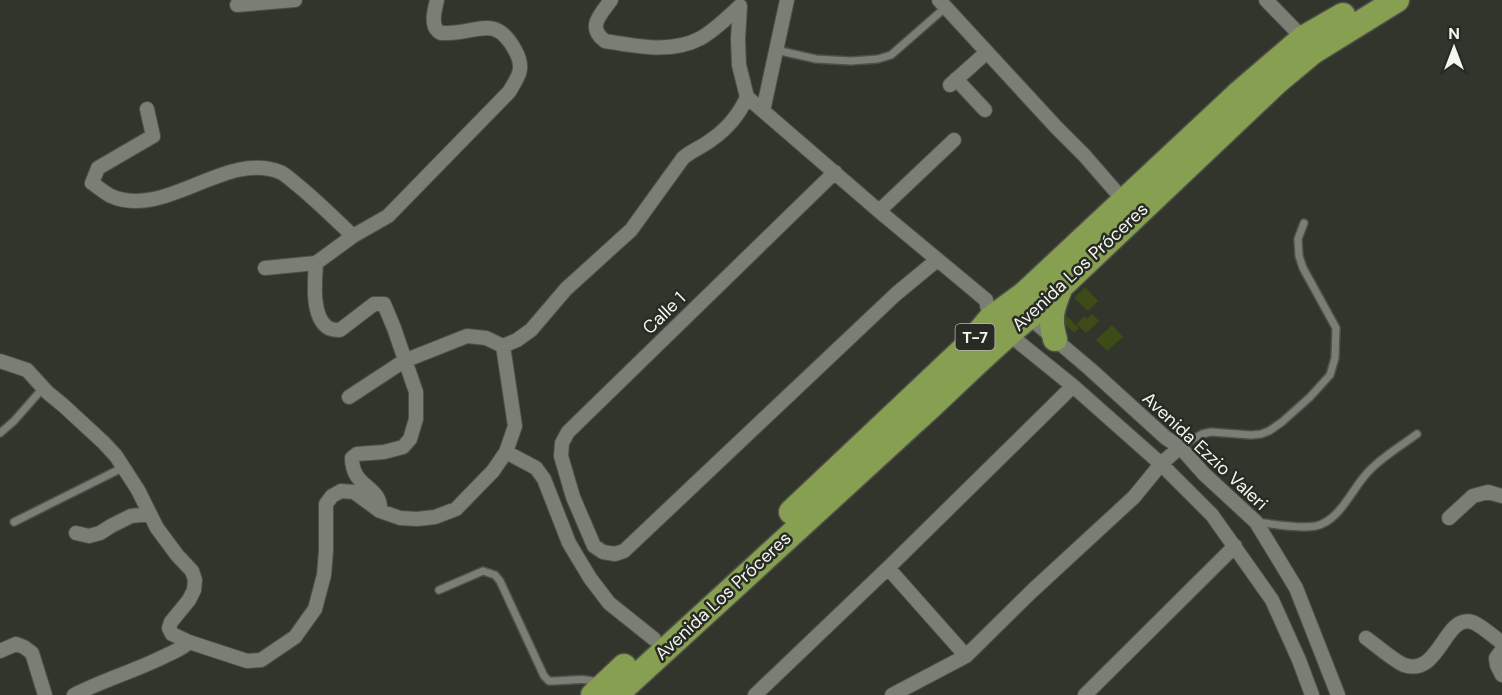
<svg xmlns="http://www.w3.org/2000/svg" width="1502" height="695" font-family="'DM Sans',sans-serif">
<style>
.building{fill:#3d4b16}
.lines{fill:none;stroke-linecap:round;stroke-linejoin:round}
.lane-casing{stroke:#4e504a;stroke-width:10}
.street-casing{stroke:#4e504a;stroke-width:16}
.highway-casing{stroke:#4e504a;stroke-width:27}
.lane{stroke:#7b7e75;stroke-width:7}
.street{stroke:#7b7e75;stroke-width:14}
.highway{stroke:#879f50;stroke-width:24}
.labels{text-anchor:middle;stroke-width:5;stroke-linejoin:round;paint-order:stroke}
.shield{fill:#282b23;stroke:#b7b9b2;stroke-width:1.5}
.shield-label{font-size:16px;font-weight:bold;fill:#f4f6f0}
.street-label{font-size:18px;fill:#f4f6f0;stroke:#282b23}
</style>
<rect width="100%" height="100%" fill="#32352c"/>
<path class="building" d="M1085,287l13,14 -10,10 -14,-13z
M1092,314l7,7 -13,12 -9,-9 7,-8 3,3z
M1067,316l12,12 -5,5 -12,-12z
M1112,325l11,12 -16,14 -11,-11z"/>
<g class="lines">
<defs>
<path id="lane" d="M776,50l40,9 35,2 27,-2 13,-4 55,-48
M0,433l14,-12 29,-33
M1180,447l22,-13 9,-2 40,3 10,-1 8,-3 13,-9 28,-25 20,-22 5,-17 1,-30 -33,-60 -4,-12 -1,-17 6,-16
M14,522l110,-55
M1256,522c19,2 41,7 60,4 25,-6 36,-38 53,-55 14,-15 32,-25 48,-37
M439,590l44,-19 12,4 5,6 44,95 5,5c17,1 34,-5 49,2"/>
<path id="street" d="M611,0c-10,14 -25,27 -6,41 32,5 66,13 96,-3 14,-8 27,-21 39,-32l-2,33 1,26 8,32 132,114 107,89 4,19 83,67 88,78 51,51 60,85 27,60 13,35
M939,0l117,127 28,28 40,46
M1266,0l37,38
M237,5l58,-5
M956,79l29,31
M950,85l37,-33
M147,109l6,27 -55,32 -6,15c6,4 13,10 19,13 54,24 115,-46 169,-24 5,2 10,7 15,11 20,16 39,35 58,53
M763,111l24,-111
M835,172l-267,260 -6,11 -1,13 12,41 21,49 9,6 12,2 9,-3 272,-257 41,-34
M879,211l75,-71
M316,263c-1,17 -5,52 11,64 4,3 9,3 13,3l34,-26h10l10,24 22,64v27l-6,20 -7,8 -19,5 -27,2 -5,4c0,31 30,27 28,53
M265,268l51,-5 37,-27 35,-20 121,-124c10,-16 16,-24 6,-42 -20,-37 -38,-16 -69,-17 -4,0 -5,1 -8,-2 -8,-7 -3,-22 -1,-31
M1024,313l66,56 76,69 14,9 24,27 52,48 40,66 42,107
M0,361l27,9 20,22 17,14 40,37 12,13 22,34 19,38 20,27 15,16 3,9 -1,10 -5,10 -18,22 -2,6 3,6 17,8 58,19 14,-1 34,-23 20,-28 9,-34 2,-24v-47l6,-8 9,-5 13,1 26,19 20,7 17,1 18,-2 21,-8 37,-38 13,-19 9,-26 -12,-80 14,-6 14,-10 35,-41 65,-59 52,-72c8,-7 19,-11 28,-18 16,-11 28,-25 36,-43
M349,397l55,-36 63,-25 19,2 17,8
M506,452l30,16 8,11 25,64 21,35 19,25 45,36
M1449,518l24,-22 15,-4 14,4
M76,533l13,3 11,-3 11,-7 20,-10 19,-2
M888,568l78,88
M1366,638c10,7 28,23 38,27 36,12 40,-51 68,-43 9,3 22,15 30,21
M1502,650l-6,8 1,7 5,10
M0,651l16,-7 8,3 8,6 13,42
M74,695c29,-15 61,-24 91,-39 8,-4 17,-7 24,-14
M755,695l133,-127 185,-182
M892,695l74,-39 66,-65 102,-94 27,-33 19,-17
M1085,695l150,-149"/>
<path id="highway" d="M1055,339c-6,-21 -3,-30 5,-50
M791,512l179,-169 20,-24 34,-25 216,-202 63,-54 40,-23
M593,695l31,-29
M616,695c100,-91 199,-183 299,-274 38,-34 74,-72 114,-104l248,-235 36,-30 84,-52"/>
</defs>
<use href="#lane" class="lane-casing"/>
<use href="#street" class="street-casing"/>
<use href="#highway" class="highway-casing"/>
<use href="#lane" class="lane"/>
<use href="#street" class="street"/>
<use href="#highway" class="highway"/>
</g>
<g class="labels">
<rect class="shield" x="955.5" y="324" width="39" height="26" rx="4.5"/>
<g class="shield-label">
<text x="975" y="343">T-7</text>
</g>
<g class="street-label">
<text transform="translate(1080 267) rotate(-43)" y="6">Avenida Los Próceres</text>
<text transform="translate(664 313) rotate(-44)" y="6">Calle 1</text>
<text transform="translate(1205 451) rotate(43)" y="6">Avenida Ezzio Valeri</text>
<text transform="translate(723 596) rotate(-43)" y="6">Avenida Los Próceres</text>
</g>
</g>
<g transform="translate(1454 48)" stroke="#282b23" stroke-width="4.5" paint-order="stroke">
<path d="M0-4.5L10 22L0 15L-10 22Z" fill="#f4f6f0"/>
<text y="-9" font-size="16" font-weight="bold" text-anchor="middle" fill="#f4f6f0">N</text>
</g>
</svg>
